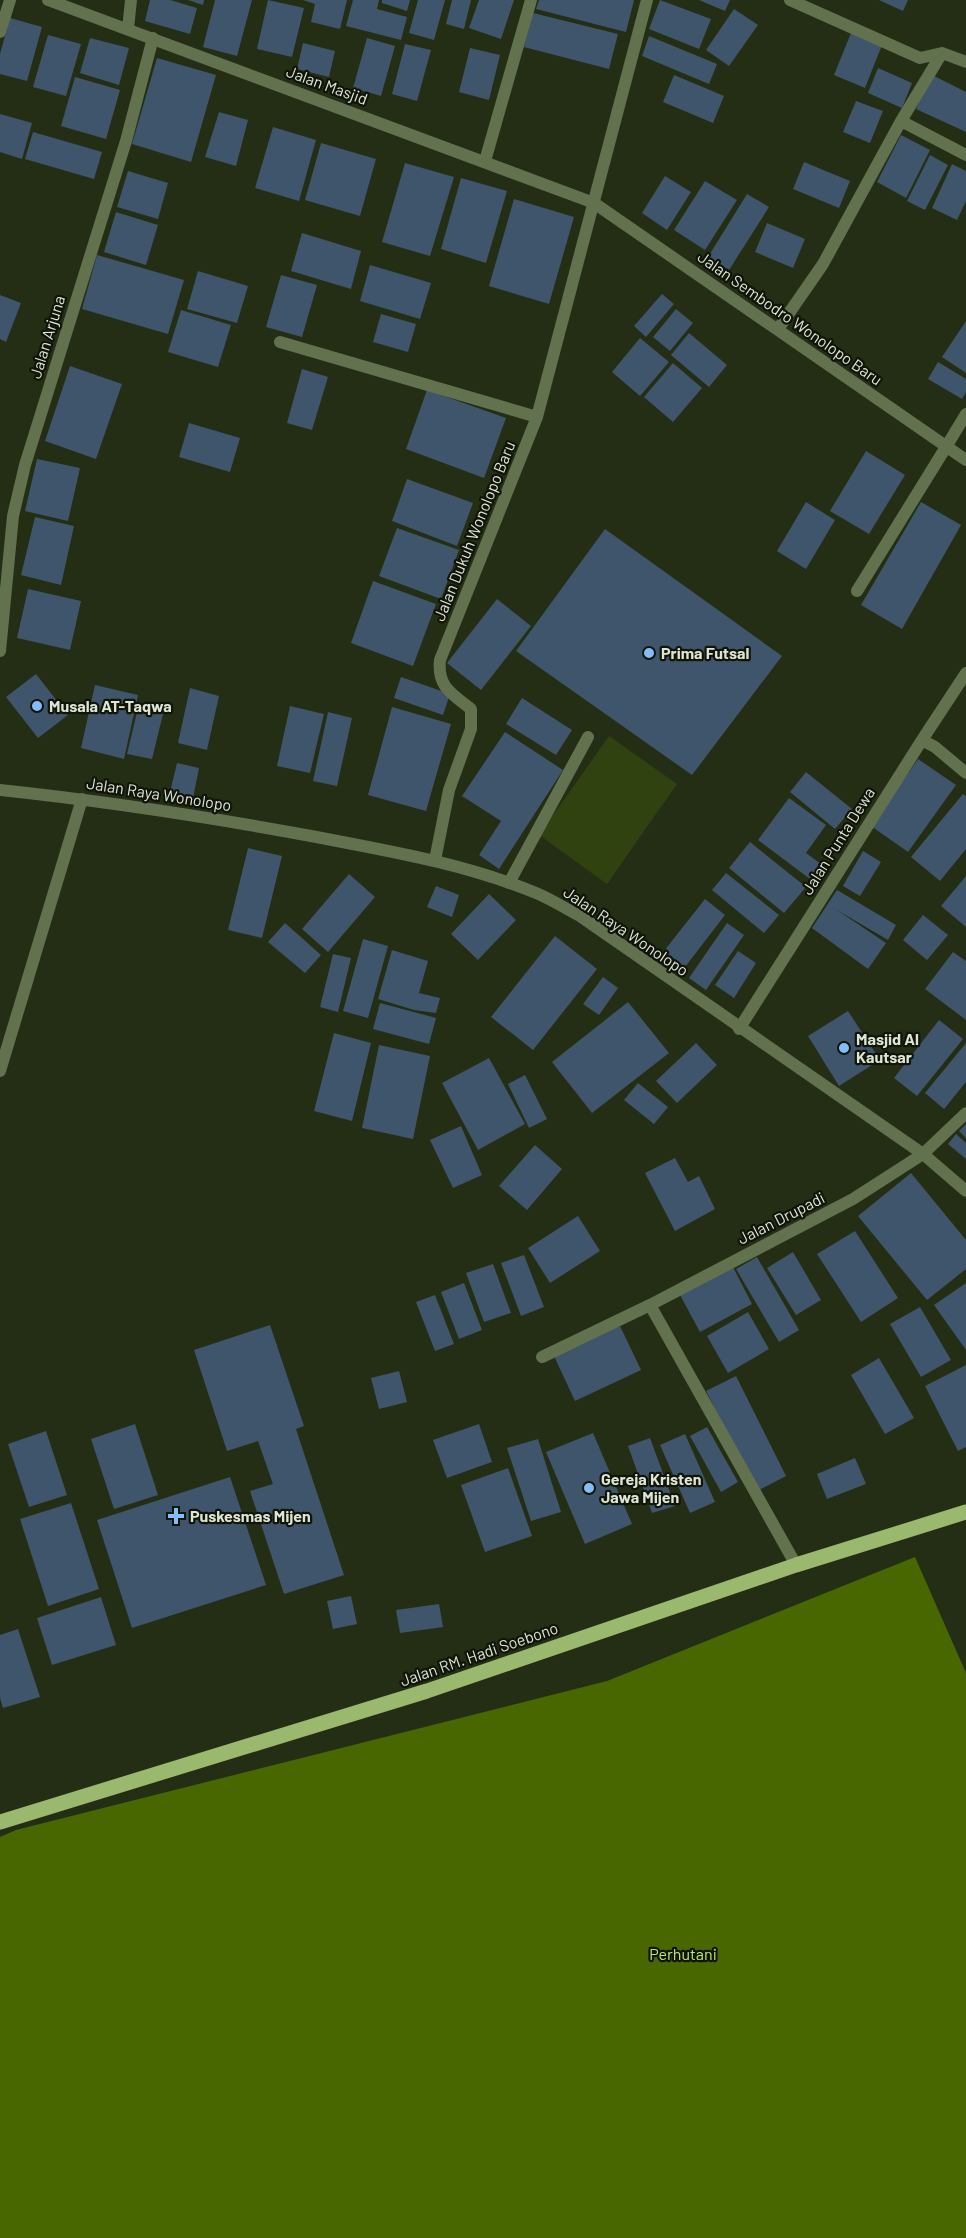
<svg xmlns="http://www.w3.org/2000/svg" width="966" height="2238" font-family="Barlow,sans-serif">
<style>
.green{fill:#304210}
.forest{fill:#496700}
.building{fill:#3f556b}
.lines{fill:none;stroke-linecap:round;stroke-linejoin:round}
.service{stroke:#62714e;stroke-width:12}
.minor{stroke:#62714e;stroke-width:12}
.primary{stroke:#9ab86e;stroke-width:15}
.poi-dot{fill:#81bdfa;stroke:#101409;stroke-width:2}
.labels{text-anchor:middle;stroke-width:4.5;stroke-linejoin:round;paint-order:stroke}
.street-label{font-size:16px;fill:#dde5d4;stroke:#101409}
.poi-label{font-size:16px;font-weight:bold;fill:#dde5d4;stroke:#101409;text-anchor:start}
.park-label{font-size:16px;fill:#bbe873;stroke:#101409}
</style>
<rect width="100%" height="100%" fill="#242e14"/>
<path class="green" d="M609,736l68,48 -70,100 -68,-49z"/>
<path class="forest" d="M915,1557l51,116v565h-966v-401l16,-7 591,-149z"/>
<path class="building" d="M150,0h20l27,8 -7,26 -45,-13z
M188,0h16l-1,5z
M215,0h37l-15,56 -34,-9z
M268,0l36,8 -12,49 -35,-8z
M303,0h44l-7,29 -29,-7 4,-18z
M353,0h26l-2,9 30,8 -6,23 -55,-14z
M382,0h28l-3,11 -25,-8z
M418,0h27l-11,40 -25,-7z
M452,0h19l-7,29 -18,-5z
M479,0h35l-13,39 -32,-11z
M539,0h95l-8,32 -90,-23z
M660,0l51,19 -12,30 -50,-20z
M699,0h31l-5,11z
M879,0h29l-5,11z
M734,9l24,16 -29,41 -23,-16z
M533,13l85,21 -9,35 -85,-22z
M10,18l32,9 -15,54 -27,-7v-20z
M851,33l31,12 -17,43 -31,-13z
M48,35l33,9 -15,52 -33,-9z
M649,36l68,28 -8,20 -67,-28z
M90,38l39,10 -10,37 -39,-12z
M367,38l28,8 -14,50 -28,-8z
M303,43l32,8 -6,26 -32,-8z
M405,44l26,6 -14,51 -25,-7z
M470,48l30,7 -11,45 -30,-8z
M157,58l59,17 -25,87 -59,-18z
M878,68l34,15 -10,25 -34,-15z
M674,75l50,21 -11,27 -50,-21z
M932,75l34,17v40l-50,-23z
M75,77l45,13 -14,49 -45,-13z
M856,101l27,10 -13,32 -27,-11z
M219,112l29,8 -12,46 -31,-9z
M0,114l32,9 -10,36 -22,-7z
M273,127l43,13 -17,61 -44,-13z
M33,132l69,20 -8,27 -69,-20z
M901,135l29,15 -24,48 -29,-16z
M321,143l55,16 -16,57 -55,-16z
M930,155l18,10 -23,45 -18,-9z
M804,162l46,19 -11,27 -46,-19z
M405,163l49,14 -24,79 -48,-14z
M952,164l14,7v30l-9,19 -25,-12z
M128,171l40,12 -10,36 -41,-12z
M665,176l26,16 -24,38 -25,-17z
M461,178l46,13 -21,72 -45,-14z
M705,181l32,19 -32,50 -31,-20z
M747,194l22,13 -40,63 -21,-13z
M514,199l60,18 -25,87 -60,-18z
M116,212l42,13 -12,40 -42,-13z
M767,223l38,16 -12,29 -38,-16z
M302,233l59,18 -10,38 -60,-18z
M97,255l87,25 -16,54 -86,-25z
M370,265l61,18 -11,36 -60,-18z
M198,271l50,15 -11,37 -50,-14z
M281,275l36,10 -15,52 -36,-10z
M662,294l12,10 -28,33 -12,-11z
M0,295l21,8 -15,39 -6,-3z
M676,309l17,14 -23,28 -17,-14z
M181,310l50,15 -13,42 -50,-15z
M381,314l35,10 -8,28 -35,-10z
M966,321v52l-24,-16z
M689,333l38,32 -18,22 -38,-32z
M640,338l29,24 -29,34 -28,-24z
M938,362l28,17v13l-4,7 -34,-20z
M673,363l29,25 -29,34 -29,-25z
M70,366l52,18 -26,75 -51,-18z
M302,369l26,8 -16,53 -25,-7z
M427,390l79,28 -22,60 -78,-29z
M189,423l51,15 -10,34 -51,-15z
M866,451l39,24 -36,59 -39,-23z
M37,459l43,9 -12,53 -43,-10z
M407,479l66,24 -16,43 -65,-25z
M806,502l29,18 -29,49 -29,-18z
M921,502l40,23 -59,104 -41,-24z
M35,517l39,9 -13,59 -40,-10z
M397,528l62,22 -18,49 -62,-23z
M605,529l177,127 -90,119 -176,-124z
M373,581l63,23 -23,62 -62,-23z
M28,589l53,12 -11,49 -53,-12z
M497,599l34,27 -50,64 -34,-27z
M36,674l32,41 -30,23 -32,-41z
M401,677l49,17 -7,21 -49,-17z
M95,685l43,10 -14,64 -43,-11z
M190,688l29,8 -12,54 -29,-7z
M522,698l50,32 -16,25 -50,-31z
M290,706l34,8 -14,59 -33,-7z
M392,707l59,17 -25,87 -58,-16z
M138,708l25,6 -11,45 -25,-5z
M328,712l24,6 -15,68 -24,-5z
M505,732l58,38 -64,99 -20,-14 22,-34 -39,-25z
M918,759l38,26 -48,67 -37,-26z
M177,763l22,5 -6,30 -23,-6z
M806,772l46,37 -17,20 -45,-37z
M963,794l3,2v53l-26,32 -29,-24z
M789,798l37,27 -20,28 15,11 -11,15 -52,-39z
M750,842l56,45 -22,26 -55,-45z
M248,848l34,8 -20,82 -34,-8z
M863,851l18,11 -21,34 -17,-10z
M726,873l53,42 -15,18 -52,-43z
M349,874l26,23 -47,55 -26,-23z
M966,876v51l-25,-21z
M436,886l23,9 -7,22 -25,-10z
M837,890l59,35 -8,15 -51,-30 49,33 -18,26 -56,-41z
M489,894l27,26 -38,40 -27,-26z
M705,899l20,16 -40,52 -21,-16z
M923,915l25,20 -21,25 -24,-20z
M285,923l36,32 -16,18 -37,-31z
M727,923l17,12 -38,55 -17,-12z
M555,936l42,33 -64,81 -42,-33z
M363,939l25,7 -20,72 -25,-7z
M392,950l36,11 -9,32 21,5 -4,15 -22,-3 -36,-11z
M738,951l18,12 -22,35 -19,-13z
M953,952l13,9v59l-41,-31z
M333,954l18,4 -13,54 -18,-5z
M603,977l15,11 -19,27 -16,-11z
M628,1002l41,51 -77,60 -40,-51z
M380,1003l56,15 -7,26 -56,-15z
M848,1011l32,49 -41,26 -31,-50z
M939,1020l24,19 -46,57 -23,-18z
M334,1033l37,10 -19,78 -38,-10z
M696,1043l21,22 -40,38 -21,-22z
M966,1043v39l-22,27 -19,-16z
M379,1045l51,11 -17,83 -51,-11z
M489,1058l36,66 -47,26 -36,-67z
M525,1075l22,44 -18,9 -21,-44z
M638,1083l30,24 -14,17 -30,-24z
M966,1124v14l-7,-7z
M461,1126l21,49 -29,13 -23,-48z
M956,1134l10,9v16l-18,-15z
M535,1145l27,24 -35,41 -28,-24z
M675,1158l13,24 11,-6 16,33 -40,22 -30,-58z
M911,1173l55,67v29l-39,31 -69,-84z
M578,1216l22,35 -50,32 -22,-35z
M855,1231l43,67 -37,24 -44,-68z
M793,1252l28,48 -25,15 -29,-47z
M524,1255l20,52 -23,9 -20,-53z
M757,1257l42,73 -20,12 -43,-73z
M493,1264l18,49 -27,9 -18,-49z
M733,1267l19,37 -52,28 -20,-37z
M464,1283l18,47 -23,9 -18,-47z
M966,1283v67l-32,-45z
M435,1295l19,49 -19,7 -19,-49z
M920,1307l31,53 -30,17 -31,-53z
M748,1312l21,37 -41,24 -21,-37z
M270,1325l34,101 -8,3 48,146 -60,19 -34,-103 23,-7 -15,-43 -31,10 -33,-101z
M620,1326l21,44 -66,31 -21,-45z
M879,1358l35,60 -29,16 -34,-59z
M966,1365v82l-8,4 -33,-65z
M399,1371l8,31 -28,7 -8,-31z
M736,1376l50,100 -29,15 -51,-100z
M135,1424l23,71 -44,14 -23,-70z
M479,1424l13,38 -45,16 -14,-38z
M707,1427l31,55 -17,10 -31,-56z
M46,1431l21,64 -38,12 -21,-63z
M593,1433l39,91 -47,20 -39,-92z
M685,1434l30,68 -25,11 -30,-68z
M650,1438l25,68 -23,7 -24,-67z
M538,1439l23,73 -30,9 -24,-73z
M855,1458l11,26 -39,15 -10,-25z
M508,1468l24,68 -47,16 -24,-67z
M230,1477l36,108 -134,43 -35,-108z
M71,1503l28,86 -51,17 -28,-87z
M351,1596l6,28 -24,5 -6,-28z
M101,1597l15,48 -64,20 -15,-47z
M439,1604l4,23 -43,6 -4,-23z
M18,1629l22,68 -37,11 -3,-10v-63z"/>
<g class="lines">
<path class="service" d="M857,591l89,-144
M509,883l79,-146"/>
<path class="minor" d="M48,0l546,203 372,257
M790,0l130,58 22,-5 24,9
M128,29l3,-29
M0,32l10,-32
M901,121l65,34
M485,161l46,-161
M778,329l45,-65 78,-143 41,-68
M280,342l257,75
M946,447l20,-33
M0,651l13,-135 12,-51 101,-324 27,-103
M922,740l13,7 31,26
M0,790c104,11 208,27 311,46 77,15 152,27 225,57 15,6 30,16 44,23l343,238 43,37
M435,860l14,-70 22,-61v-20c-19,-15 -34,-22 -31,-49l97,-243 110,-417
M739,1029l183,-289 44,-67
M0,1071l82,-272
M650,1305l146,260
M542,1357l108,-52 203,-106 70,-45 43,-41"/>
<path class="primary" d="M0,1822l427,-131 369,-126 170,-53"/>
</g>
<g class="poi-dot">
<circle cx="649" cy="653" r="6"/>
<circle cx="37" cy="706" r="6"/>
<circle cx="844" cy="1048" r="6"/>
<circle cx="589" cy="1488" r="6"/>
<path d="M173 1507h6v6h6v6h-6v6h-6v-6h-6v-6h6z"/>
</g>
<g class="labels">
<g class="street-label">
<text transform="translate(327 85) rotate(20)" y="6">Jalan Masjid</text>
<text transform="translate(790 318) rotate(35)" y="6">Jalan Sembodro Wonolopo Baru</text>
<text transform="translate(47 337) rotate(-73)" y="6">Jalan Arjuna</text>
<text transform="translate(474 531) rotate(-68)" y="6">Jalan Dukuh Wonolopo Baru</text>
<text transform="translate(159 794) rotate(9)" y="6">Jalan Raya Wonolopo</text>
<text transform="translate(838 841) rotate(-58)" y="6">Jalan Punta Dewa</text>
<text transform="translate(626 931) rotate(34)" y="6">Jalan Raya Wonolopo</text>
<text transform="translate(781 1218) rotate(-27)" y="6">Jalan Drupadi</text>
<text transform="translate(479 1654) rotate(-19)" y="6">Jalan RM. Hadi Soebono</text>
</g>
<g class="poi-label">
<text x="661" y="659">Prima Futsal</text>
<text x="49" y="712">Musala AT-Taqwa</text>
<text x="856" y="1045">Masjid Al<tspan x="856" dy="18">Kautsar</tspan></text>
<text x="601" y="1485">Gereja Kristen<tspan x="601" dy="18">Jawa Mijen</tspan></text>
<text x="190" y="1522">Puskesmas Mijen</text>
</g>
<g class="park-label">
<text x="683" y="1960">Perhutani</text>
</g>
</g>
</svg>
